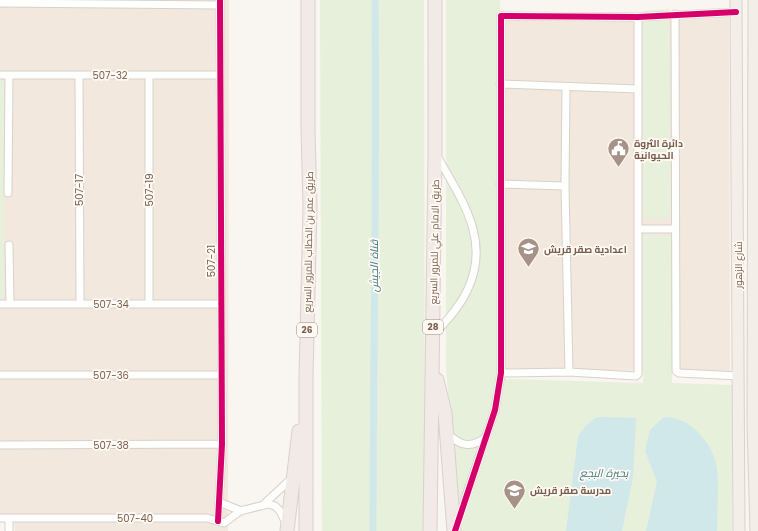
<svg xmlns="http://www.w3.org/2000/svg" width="758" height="531" font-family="Poppins,Cairo,sans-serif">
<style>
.residential{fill:#f2e8de}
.green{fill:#e7f0db}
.water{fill:#d0e8ea}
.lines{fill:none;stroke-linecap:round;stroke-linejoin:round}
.canal{stroke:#d0e8ea;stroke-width:7}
.minor-casing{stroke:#d7d1cb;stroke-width:9}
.primary-casing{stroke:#dad1cc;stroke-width:13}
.motorway-casing{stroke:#dad1cc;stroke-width:15}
.minor{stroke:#fefefd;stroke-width:7}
.primary{stroke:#f3eee8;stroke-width:11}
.motorway{stroke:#f2eae7;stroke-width:13}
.cycleway-casing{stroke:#fffaf3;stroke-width:8}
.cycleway{stroke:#d6006c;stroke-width:6}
.labels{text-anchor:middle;stroke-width:3.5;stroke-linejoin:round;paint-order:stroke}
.shield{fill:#fffaf3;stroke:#a28b7f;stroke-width:1}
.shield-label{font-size:9px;font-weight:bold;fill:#7a5c4d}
.street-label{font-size:10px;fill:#7a5c4d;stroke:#fffaf3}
.poi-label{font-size:10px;font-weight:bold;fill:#7a5c4d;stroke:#fffaf3;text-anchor:start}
.water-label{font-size:11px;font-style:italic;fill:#437c86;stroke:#fffaf3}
</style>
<rect width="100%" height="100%" fill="#f9f5f0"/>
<path class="residential" d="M0,0h229l-1,531h-213l-1,-15h-14z
M729,16l1,355 -225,-1 1,-350z"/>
<path class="green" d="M320,0h104l1,531h-103z
M446,0h54l6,379 137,4v-149l28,2 1,147 60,2v146h-271l-15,-162z
M669,9l1,209 -27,1v-208z
M0,81l4,2v213l-1,3 -3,1z"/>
<path class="water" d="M597,417l39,1 -3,59 -11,54h-56l12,-94c5,-9 10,-14 19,-20z
M664,417c26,-1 50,27 53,52 2,20 0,42 0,62h-71l11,-49 -12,-31 5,-21z"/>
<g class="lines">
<path class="canal" d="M373,531c0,-177 4,-354 2,-531"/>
<defs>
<path id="minor" d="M0,3l220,2
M675,14l1,357 3,2 60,3
M0,75h220
M79,75l1,229
M149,75v229
M500,84l138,5
M566,87l-1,99 4,186
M500,184l65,2
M8,193l1,-118
M638,229h37
M9,245l1,59
M0,304h221
M434,335c12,-14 25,-27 33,-44 25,-51 -6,-92 -30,-135
M501,373l68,-1 67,4 2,-2v-357
M0,375h221
M447,433c13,13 24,16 39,4
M0,445l222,-1
M219,502l22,9
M264,504l28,-26
M0,518h207l17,5 16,-12 28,-7 7,2 5,5 6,12
M218,521l4,-77 -2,-444
M456,526l39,-116 6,-37v-357l137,1 98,-5
M9,531v-13"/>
<path id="primary" d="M736,0l3,531
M754,0l-1,425 3,106"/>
<path id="motorway" d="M437,380l8,33 9,118
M287,531l12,-100
M306,531v-155l4,-169 -2,-77v-130
M430,531l5,-378v-153"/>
</defs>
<use href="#minor" class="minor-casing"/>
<use href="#primary" class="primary-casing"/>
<use href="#motorway" class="motorway-casing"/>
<use href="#minor" class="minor"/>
<use href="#primary" class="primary"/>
<use href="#motorway" class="motorway"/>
<defs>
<path id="cycleway" d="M218,521l4,-77 -2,-444
M455,531l40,-121 6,-37v-357l137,1 98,-5"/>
</defs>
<use href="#cycleway" class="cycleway-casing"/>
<use href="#cycleway" class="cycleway"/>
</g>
<defs>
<symbol id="civic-pin" viewBox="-11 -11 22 30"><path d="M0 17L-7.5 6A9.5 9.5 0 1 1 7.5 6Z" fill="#a69286" stroke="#fffaf3"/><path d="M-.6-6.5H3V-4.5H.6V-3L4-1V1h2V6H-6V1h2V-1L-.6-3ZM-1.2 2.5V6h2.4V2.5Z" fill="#fff"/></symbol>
<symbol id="school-pin" viewBox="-11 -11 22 30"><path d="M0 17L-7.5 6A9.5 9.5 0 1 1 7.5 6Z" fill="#a69286" stroke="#fffaf3"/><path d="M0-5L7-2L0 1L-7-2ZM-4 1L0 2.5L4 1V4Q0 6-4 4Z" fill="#fff"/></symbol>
</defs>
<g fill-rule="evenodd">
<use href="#civic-pin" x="606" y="136" width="25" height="34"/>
<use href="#school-pin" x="516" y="236" width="25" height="34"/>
<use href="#school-pin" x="502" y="478" width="25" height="34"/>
</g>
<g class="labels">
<g class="shield">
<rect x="423" y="320" width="20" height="14" rx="3"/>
<rect x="297" y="323" width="20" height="14" rx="3"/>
</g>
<g class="shield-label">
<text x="433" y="330">28</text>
<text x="307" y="333">26</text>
</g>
<g class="street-label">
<text x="110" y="79">507-32</text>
<text transform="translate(79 190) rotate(-90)" y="4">507-17</text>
<text transform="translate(149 190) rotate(-90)" y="4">507-19</text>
<text transform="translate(308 242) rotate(-89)" y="4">طريق عمر بن الخطاب للمرور السريع</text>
<text transform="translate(434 242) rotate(-89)" y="4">طريق الامام علي للمرور السريع</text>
<text transform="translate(211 261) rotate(-90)" y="4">507-21</text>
<text transform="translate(738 265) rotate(-90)" y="4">شارع الزهور</text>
<text x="111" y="308">507-34</text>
<text x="111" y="379">507-36</text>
<text x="111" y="449">507-38</text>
<text x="135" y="522">507-40</text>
</g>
<g class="poi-label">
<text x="634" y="147">دائرة الثروة<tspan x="634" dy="12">الحيوانية</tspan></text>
<text x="544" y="253">اعدادية صقر قريش</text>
<text x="530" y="494">مدرسة صقر قريش</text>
</g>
<g class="water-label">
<text transform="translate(374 266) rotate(-90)" y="4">قناة الجيش</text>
<text x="604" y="477">بحيرة البجع</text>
</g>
</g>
</svg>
